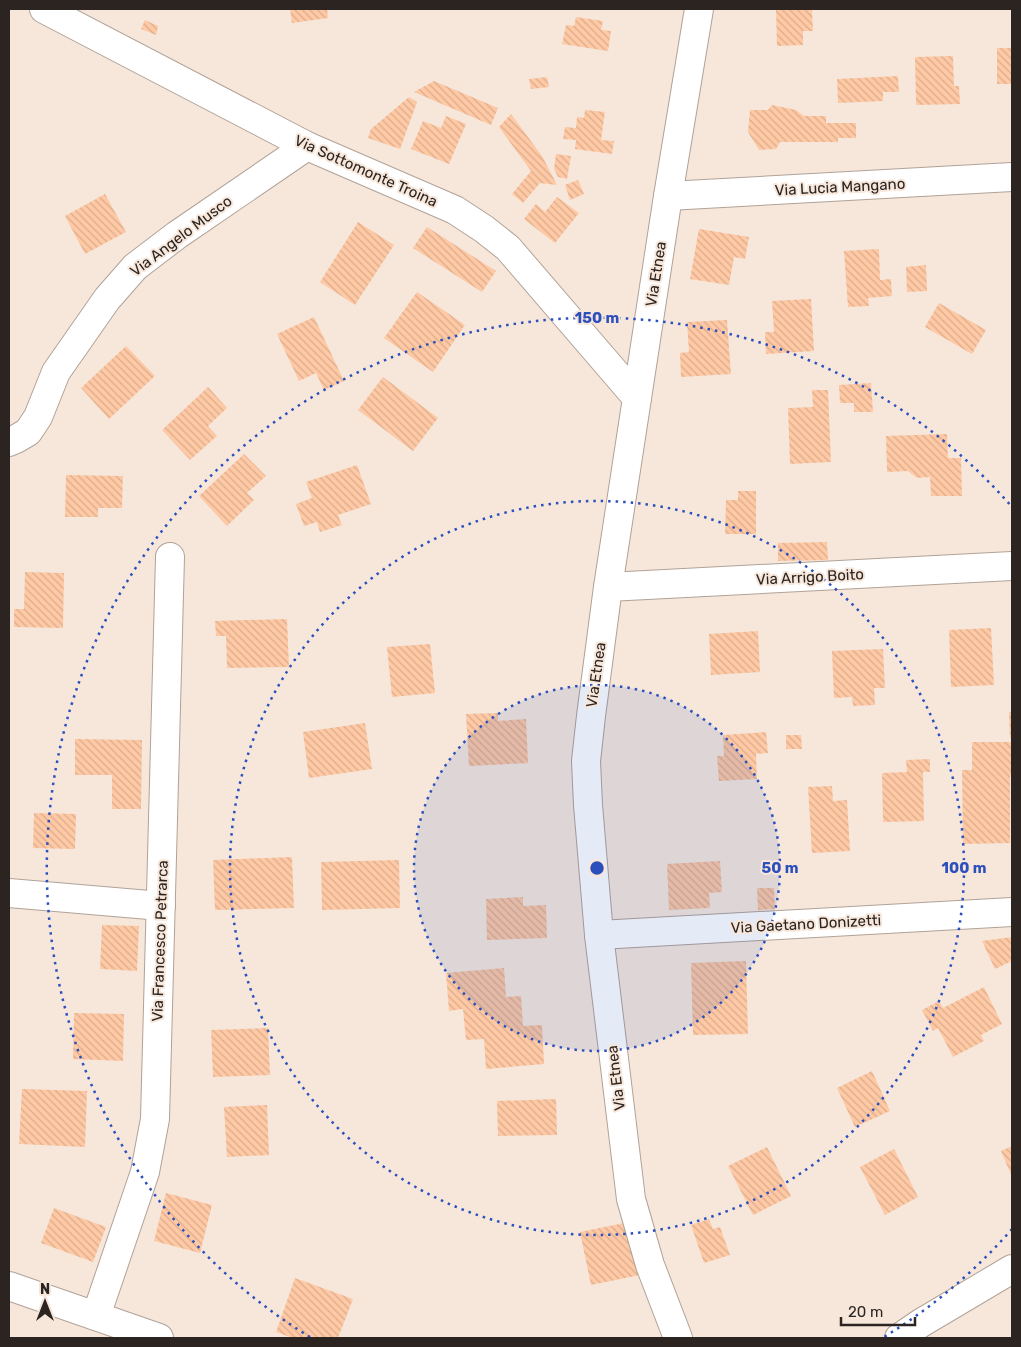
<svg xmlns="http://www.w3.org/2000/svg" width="1021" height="1347" font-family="Rubik,sans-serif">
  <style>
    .building { fill: url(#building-back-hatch) }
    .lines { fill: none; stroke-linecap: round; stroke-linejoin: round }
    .street-casing { stroke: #b1a297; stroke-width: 30 }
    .secondary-casing { stroke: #b1a297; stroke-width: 30 }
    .street { stroke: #fff; stroke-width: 28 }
    .secondary { stroke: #fff; stroke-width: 28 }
    .ring { fill: none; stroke: #2c4fbe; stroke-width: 2.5; stroke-dasharray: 2.5 5 }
    .labels { text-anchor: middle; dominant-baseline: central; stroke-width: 4; stroke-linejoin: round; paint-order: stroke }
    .street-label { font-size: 15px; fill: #2b2420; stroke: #f7e7db }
    .centre { fill: #2c4fbe; stroke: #f7e7db; stroke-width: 2.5 }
    .ring-label { font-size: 15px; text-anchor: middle; font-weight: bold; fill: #2c4fbe; stroke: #f7e7db; stroke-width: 4; stroke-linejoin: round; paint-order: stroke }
  </style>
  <defs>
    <pattern id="building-back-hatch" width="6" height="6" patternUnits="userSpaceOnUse" patternTransform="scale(1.25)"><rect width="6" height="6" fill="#fec9a4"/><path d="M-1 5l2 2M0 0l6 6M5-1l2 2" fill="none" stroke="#daac8d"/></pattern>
  </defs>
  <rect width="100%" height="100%" fill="#f7e7db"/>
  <g class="building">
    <polygon points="290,9 327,9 328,18 292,23"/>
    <polygon points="776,9 812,9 813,31 803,31 803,45 777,46"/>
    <polygon points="576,17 603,21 601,30 611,31 608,51 562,44 566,25 574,26"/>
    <polygon points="145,20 158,26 156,35 141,29"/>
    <rect x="997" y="48" width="15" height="36"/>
    <polygon points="953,56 954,86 959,86 960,104 916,105 915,57"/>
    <polygon points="898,76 899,92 883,92 883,101 838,103 837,79"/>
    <polygon points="547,77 549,87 531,89 529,79"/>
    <polygon points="434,81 498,108 491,125 414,92"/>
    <polygon points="409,97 417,102 400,149 368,138 371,129"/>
    <polygon points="772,105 796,110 804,116 826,116 826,123 856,123 856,138 838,138 838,142 780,142 776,149 759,150 748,132 750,110 768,110"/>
    <polygon points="585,110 605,112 601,140 614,141 612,154 575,149 576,140 563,139 565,127 576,128 577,117 584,118"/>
    <polygon points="511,114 542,156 557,185 540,183 523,203 512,194 531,171 499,127"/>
    <polygon points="446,116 466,124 449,164 411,149 423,121 441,128"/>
    <polygon points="556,154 571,156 567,179 558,177 554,169"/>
    <polygon points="578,180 584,194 570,200 565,185"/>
    <polygon points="105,194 126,232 85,254 65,216"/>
    <polygon points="557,197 579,213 555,243 524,219 536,204 545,212"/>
    <polygon points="358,222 394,245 355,305 320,282"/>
    <polygon points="427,227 496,271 482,292 413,248"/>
    <polygon points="699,229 749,237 745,259 734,257 729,285 690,279"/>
    <polygon points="879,249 880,280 891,279 892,296 868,298 869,306 848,307 844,251"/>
    <polygon points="926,265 927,291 907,292 906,267"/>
    <polygon points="417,292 465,325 433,372 384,338"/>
    <polygon points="811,299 814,351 766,354 765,332 774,332 772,301"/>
    <polygon points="939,303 986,330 972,354 925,327"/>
    <polygon points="314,317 344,381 324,390 316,373 299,381 277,334"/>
    <polygon points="727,320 731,374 681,377 680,353 689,352 687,322"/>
    <polygon points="126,346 155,376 109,419 81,388"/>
    <polygon points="383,377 438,418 413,451 358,410"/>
    <polygon points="871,383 873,412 854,412 854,403 840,403 839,385"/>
    <polygon points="208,387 227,408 208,426 217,436 190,460 162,430"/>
    <polygon points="812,390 828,390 831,462 790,464 788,408 813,407"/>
    <polygon points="947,434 948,458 961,458 962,496 931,496 930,477 917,478 908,471 887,472 886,436"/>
    <polygon points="244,454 266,476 247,493 254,500 227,526 199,496"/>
    <polygon points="357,465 371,504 338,515 342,525 320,532 317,522 304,526 296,504 312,498 306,482"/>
    <polygon points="66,475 123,476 122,508 98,508 98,517 65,517"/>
    <polygon points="738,491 756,491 756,534 725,534 726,500 738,500"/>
    <polygon points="827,542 828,560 778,561 778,543"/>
    <polygon points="25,572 64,573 63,628 14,627 14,609 24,609"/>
    <polygon points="287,619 289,667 227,668 226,636 216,636 215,621"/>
    <polygon points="991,628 994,685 951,687 949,630"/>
    <polygon points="758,631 760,672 711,675 709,634"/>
    <polygon points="430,644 435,693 392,697 387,647"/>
    <polygon points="883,649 885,688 874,688 875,705 853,706 852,697 834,698 832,651"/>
    <polygon points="1009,712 1012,712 1012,738 1010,738"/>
    <polygon points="498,713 498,721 526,719 528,763 469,766 466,714"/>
    <polygon points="365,723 372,769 309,778 303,732"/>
    <polygon points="766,732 768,753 756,754 757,779 719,781 717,756 724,756 723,735"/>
    <polygon points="786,735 801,735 802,749 786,749"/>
    <polygon points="75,739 142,740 141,809 112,809 112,775 75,775"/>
    <polygon points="972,742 1012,742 1012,775 1010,775 1010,843 963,844 962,770 972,770"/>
    <polygon points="930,759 930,772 923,772 924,821 883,822 882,773 907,772 906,760"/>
    <polygon points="832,786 833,801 847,800 850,851 812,853 808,787"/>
    <polygon points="34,813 76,814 75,849 33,848"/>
    <polygon points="292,857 294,908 215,910 213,860"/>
    <polygon points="399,860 400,908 322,910 321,862"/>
    <polygon points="720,861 722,892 709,893 710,908 669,910 667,864"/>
    <polygon points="757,888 774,888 775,909 758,910"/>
    <polygon points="523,897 523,906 546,905 547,938 487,940 486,899"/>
    <polygon points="102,925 139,926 137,971 100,969"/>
    <polygon points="1012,937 1012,961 995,969 982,941"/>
    <polygon points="746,961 748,1034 693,1035 691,963"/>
    <polygon points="504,968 506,997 521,996 523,1026 542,1025 544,1064 486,1069 484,1039 466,1040 463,1009 449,1011 446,973"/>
    <polygon points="984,987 1002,1024 981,1035 984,1041 953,1057 938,1028 933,1031 922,1010 939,1001 943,1008"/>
    <polygon points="74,1013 124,1014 123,1061 73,1059"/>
    <polygon points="268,1028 270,1075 213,1077 211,1030"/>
    <polygon points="872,1071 890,1111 855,1127 837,1088"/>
    <polygon points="22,1089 87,1091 85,1147 19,1144"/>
    <polygon points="556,1099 557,1135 498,1136 497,1101"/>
    <polygon points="267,1105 269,1155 227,1157 224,1107"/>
    <polygon points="1012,1146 1012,1177 1001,1151"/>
    <polygon points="767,1147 791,1196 753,1215 728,1166"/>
    <polygon points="894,1149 918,1197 885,1215 860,1167"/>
    <polygon points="166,1193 212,1205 200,1253 154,1241"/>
    <polygon points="54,1208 106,1227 93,1262 41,1243"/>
    <polygon points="709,1219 713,1229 720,1227 730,1255 704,1263 691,1225"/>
    <polygon points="629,1222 640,1275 591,1285 580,1232"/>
    <polygon points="295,1278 353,1299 338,1338 293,1338 276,1332"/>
  </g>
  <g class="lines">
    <g class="street-casing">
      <g id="street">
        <polyline points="44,9 307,146 455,210 484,229 508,248 637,398"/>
        <polyline points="668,196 1012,177"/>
        <polyline points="9,442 16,439 28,432 38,417 56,372 107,299 135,267 177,235 307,146"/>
        <polyline points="608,587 1012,566"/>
        <polyline points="9,893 161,906"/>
        <polyline points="9,1286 159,1338"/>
        <polyline points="96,1316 145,1172 155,1119 170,557"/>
      </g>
    </g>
    <g class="secondary-casing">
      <g id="secondary">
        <polyline points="599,935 1012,912"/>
        <polyline points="678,1338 650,1265 631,1199 599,935 588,805 586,761 591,716 608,587 668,196 699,9"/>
        <polyline points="899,1338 921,1323 1012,1269"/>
      </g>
    </g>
    <use href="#street" class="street"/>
    <use href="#secondary" class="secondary"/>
  </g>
  <circle cx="597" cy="868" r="183" fill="#2c4fbe" fill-opacity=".12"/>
  <g class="ring">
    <circle cx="597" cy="868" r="183"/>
    <circle cx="597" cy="868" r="367"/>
    <path d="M1012 1229A550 550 0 0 1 884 1337M310 1337A550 550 0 1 1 1012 507"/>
  </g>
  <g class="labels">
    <g class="street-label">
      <text transform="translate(366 171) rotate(24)">Via Sottomonte Troina</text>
      <text transform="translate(840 187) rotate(-3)">Via Lucia Mangano</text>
      <text transform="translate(181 236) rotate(-37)">Via Angelo Musco</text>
      <text transform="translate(656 274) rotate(-81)">Via Etnea</text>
      <text transform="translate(810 577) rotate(-3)">Via Arrigo Boito</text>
      <text transform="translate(596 675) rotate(-82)">Via Etnea</text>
      <text transform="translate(806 924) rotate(-3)">Via Gaetano Donizetti</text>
      <text transform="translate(160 941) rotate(-88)">Via Francesco Petrarca</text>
      <text transform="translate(616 1078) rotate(-97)">Via Etnea</text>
    </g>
  </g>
  <circle cx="597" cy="868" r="8" class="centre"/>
  <g class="ring-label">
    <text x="597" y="323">150 m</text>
    <text x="780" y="873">50 m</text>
    <text x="964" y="873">100 m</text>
  </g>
  <rect width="1021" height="1347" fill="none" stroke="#2b2420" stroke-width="20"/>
  <g transform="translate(45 1302)" stroke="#f7e7db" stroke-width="4" paint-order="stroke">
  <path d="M0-4L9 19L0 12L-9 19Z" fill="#2b2420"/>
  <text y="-8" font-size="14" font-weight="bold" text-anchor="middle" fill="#2b2420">N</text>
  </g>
  <path d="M841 1317v8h74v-8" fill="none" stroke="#2b2420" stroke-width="2.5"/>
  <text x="848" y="1317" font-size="15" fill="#2b2420" stroke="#f7e7db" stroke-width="4" paint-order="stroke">20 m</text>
</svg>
